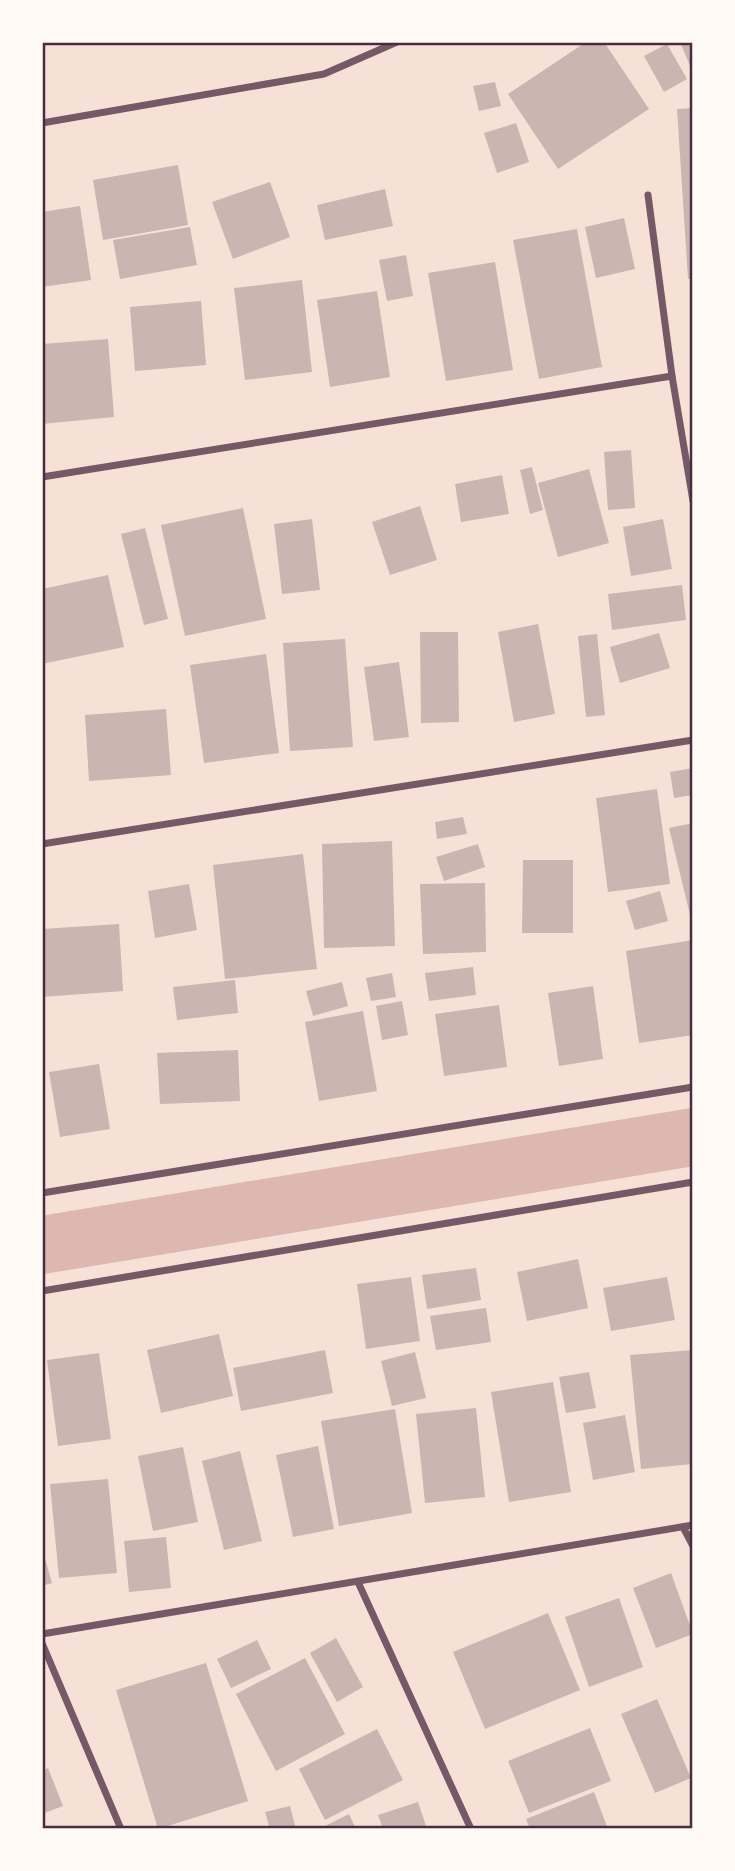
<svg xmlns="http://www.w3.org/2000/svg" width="735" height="1871" font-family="'Fira Sans Condensed',sans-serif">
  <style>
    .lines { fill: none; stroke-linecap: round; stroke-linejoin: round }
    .canal { stroke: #dcb8b0; stroke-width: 58 }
    .building { fill: #ccb4b1 }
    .minor { stroke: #755966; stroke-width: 7 }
    .neatline { fill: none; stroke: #4a2c40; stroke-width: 2.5 }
  </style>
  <rect width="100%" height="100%" fill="#f7e1d7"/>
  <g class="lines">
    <polyline class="canal" points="42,1245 693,1137"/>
  </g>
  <g class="building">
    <polygon points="586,42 604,42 649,109 558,169 508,94"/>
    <polygon points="680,42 693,42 693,65 690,66"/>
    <polygon points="667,44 687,79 664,92 644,56"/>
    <polygon points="495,82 501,106 479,111 473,86"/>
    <polygon points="693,108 693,278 688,279 677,109"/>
    <polygon points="516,123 529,162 497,173 484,133"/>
    <polygon points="178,165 188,225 103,240 93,180"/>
    <polygon points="270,182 290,237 233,259 212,202"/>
    <polygon points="385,189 393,226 325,240 317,205"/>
    <polygon points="80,206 91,280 42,287 42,212"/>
    <polygon points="624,218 635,269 596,278 585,227"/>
    <polygon points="190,227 197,265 120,279 113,240"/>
    <polygon points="577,229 602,367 539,379 513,240"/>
    <polygon points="406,255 413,296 387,301 379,260"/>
    <polygon points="495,262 513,370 446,381 428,273"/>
    <polygon points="302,280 312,372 245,380 234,288"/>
    <polygon points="377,291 390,377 330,387 317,300"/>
    <polygon points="201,301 206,365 135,371 130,307"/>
    <polygon points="108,339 114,417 42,424 42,344"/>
    <polygon points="631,450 635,508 608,510 604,452"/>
    <polygon points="532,467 543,510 530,514 520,470"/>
    <polygon points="589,469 609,543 558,557 538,483"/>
    <polygon points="502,475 509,514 461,522 455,484"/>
    <polygon points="420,506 437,560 390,575 372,522"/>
    <polygon points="243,508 266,619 185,636 161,525"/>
    <polygon points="312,519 320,590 282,594 274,524"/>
    <polygon points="663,519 672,569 631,576 623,527"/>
    <polygon points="145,528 168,619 144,625 121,534"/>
    <polygon points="108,575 124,647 42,664 42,589"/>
    <polygon points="682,585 686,620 612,630 608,594"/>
    <polygon points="538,624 555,714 514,722 498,632"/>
    <polygon points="420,632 458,632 459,722 421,723"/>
    <polygon points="659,633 670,668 620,683 610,647"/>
    <polygon points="597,634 605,715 586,717 578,636"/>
    <polygon points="345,639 353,747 290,751 283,643"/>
    <polygon points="266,654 279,753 204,763 190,665"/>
    <polygon points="399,662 409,737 374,741 364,667"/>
    <polygon points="166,709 171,775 89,781 85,715"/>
    <polygon points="693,768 693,795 674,798 670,772"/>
    <polygon points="657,789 670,884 608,892 596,798"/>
    <polygon points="463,817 467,834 437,839 435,822"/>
    <polygon points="693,823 693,919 691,919 669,828"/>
    <polygon points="392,841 395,946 324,948 322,844"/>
    <polygon points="478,844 485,867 444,881 436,857"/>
    <polygon points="303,854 317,969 225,979 213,865"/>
    <polygon points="523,860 573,860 573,933 522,933"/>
    <polygon points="485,883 486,952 423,954 420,884"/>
    <polygon points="189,884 197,930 155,938 148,891"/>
    <polygon points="660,891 668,921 635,930 626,901"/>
    <polygon points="119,924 123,991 42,997 42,929"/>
    <polygon points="693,940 693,1035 639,1043 626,951"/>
    <polygon points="473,967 476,995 429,1001 425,973"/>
    <polygon points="392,973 396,997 371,1001 366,978"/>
    <polygon points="235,980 238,1013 177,1020 173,987"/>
    <polygon points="342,982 348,1006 313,1016 306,991"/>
    <polygon points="593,986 603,1059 559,1066 548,993"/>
    <polygon points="402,1001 408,1035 382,1040 376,1006"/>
    <polygon points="499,1005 507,1067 444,1076 435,1014"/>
    <polygon points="363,1011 377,1091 319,1101 305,1022"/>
    <polygon points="238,1050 240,1101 160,1104 157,1053"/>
    <polygon points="99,1064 110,1129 60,1137 49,1072"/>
    <polygon points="578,1259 588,1308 527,1321 517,1272"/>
    <polygon points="476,1268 481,1300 427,1309 422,1275"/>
    <polygon points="411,1277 420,1341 366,1349 357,1284"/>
    <polygon points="667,1277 675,1320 611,1331 603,1288"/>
    <polygon points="486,1308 491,1342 436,1350 430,1316"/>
    <polygon points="219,1334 233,1396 161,1413 147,1350"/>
    <polygon points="325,1350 333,1393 241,1411 233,1368"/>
    <polygon points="693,1350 693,1464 641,1469 630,1355"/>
    <polygon points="415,1352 426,1398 392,1406 381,1361"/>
    <polygon points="99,1353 111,1439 58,1446 47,1360"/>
    <polygon points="589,1372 596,1408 566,1413 559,1377"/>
    <polygon points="553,1382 571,1492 509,1502 491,1392"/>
    <polygon points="476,1408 485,1497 425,1503 416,1414"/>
    <polygon points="395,1409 412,1513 339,1526 321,1421"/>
    <polygon points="625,1415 635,1472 593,1480 583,1423"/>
    <polygon points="318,1446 334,1529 293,1537 276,1455"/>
    <polygon points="183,1447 198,1522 153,1531 138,1456"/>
    <polygon points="240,1451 262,1541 224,1550 202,1461"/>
    <polygon points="108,1479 117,1573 59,1578 50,1484"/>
    <polygon points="166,1537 171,1588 129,1592 124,1541"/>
    <polygon points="42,1548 52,1583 42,1586"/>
    <polygon points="671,1573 693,1634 656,1648 633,1588"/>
    <polygon points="619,1598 643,1667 589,1687 565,1617"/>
    <polygon points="548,1613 580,1690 485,1729 453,1652"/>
    <polygon points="336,1638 363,1687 337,1702 310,1653"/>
    <polygon points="257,1640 271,1669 231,1688 217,1659"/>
    <polygon points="305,1658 345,1734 276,1771 236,1694"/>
    <polygon points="206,1663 248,1801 158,1829 116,1690"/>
    <polygon points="657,1699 691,1778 655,1793 621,1714"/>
    <polygon points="590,1728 611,1781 529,1813 508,1761"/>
    <polygon points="377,1729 403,1780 325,1820 299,1769"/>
    <polygon points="48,1768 63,1806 42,1814 42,1771"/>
    <polygon points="594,1792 608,1829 530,1829 526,1819"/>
    <polygon points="418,1802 427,1829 383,1829 378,1815"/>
    <polygon points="290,1806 296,1829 270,1829 265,1812"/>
    <polygon points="349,1814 356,1829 319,1829"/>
  </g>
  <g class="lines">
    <g class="minor">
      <polyline points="42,123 324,74 397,42"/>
      <polyline points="648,195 672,376 693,501"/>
      <polyline points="42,477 672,376"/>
      <polyline points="42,844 693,740"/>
      <polyline points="42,1193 693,1087"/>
      <polyline points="42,1291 693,1182"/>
      <polyline points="683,1527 693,1546"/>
      <polyline points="358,1582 471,1829"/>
      <polyline points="42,1634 693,1525"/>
      <polyline points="42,1643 121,1829"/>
    </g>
  </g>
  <rect width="735" height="1871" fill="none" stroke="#fffaf5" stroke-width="88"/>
  <rect x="44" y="44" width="647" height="1783" class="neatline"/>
</svg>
